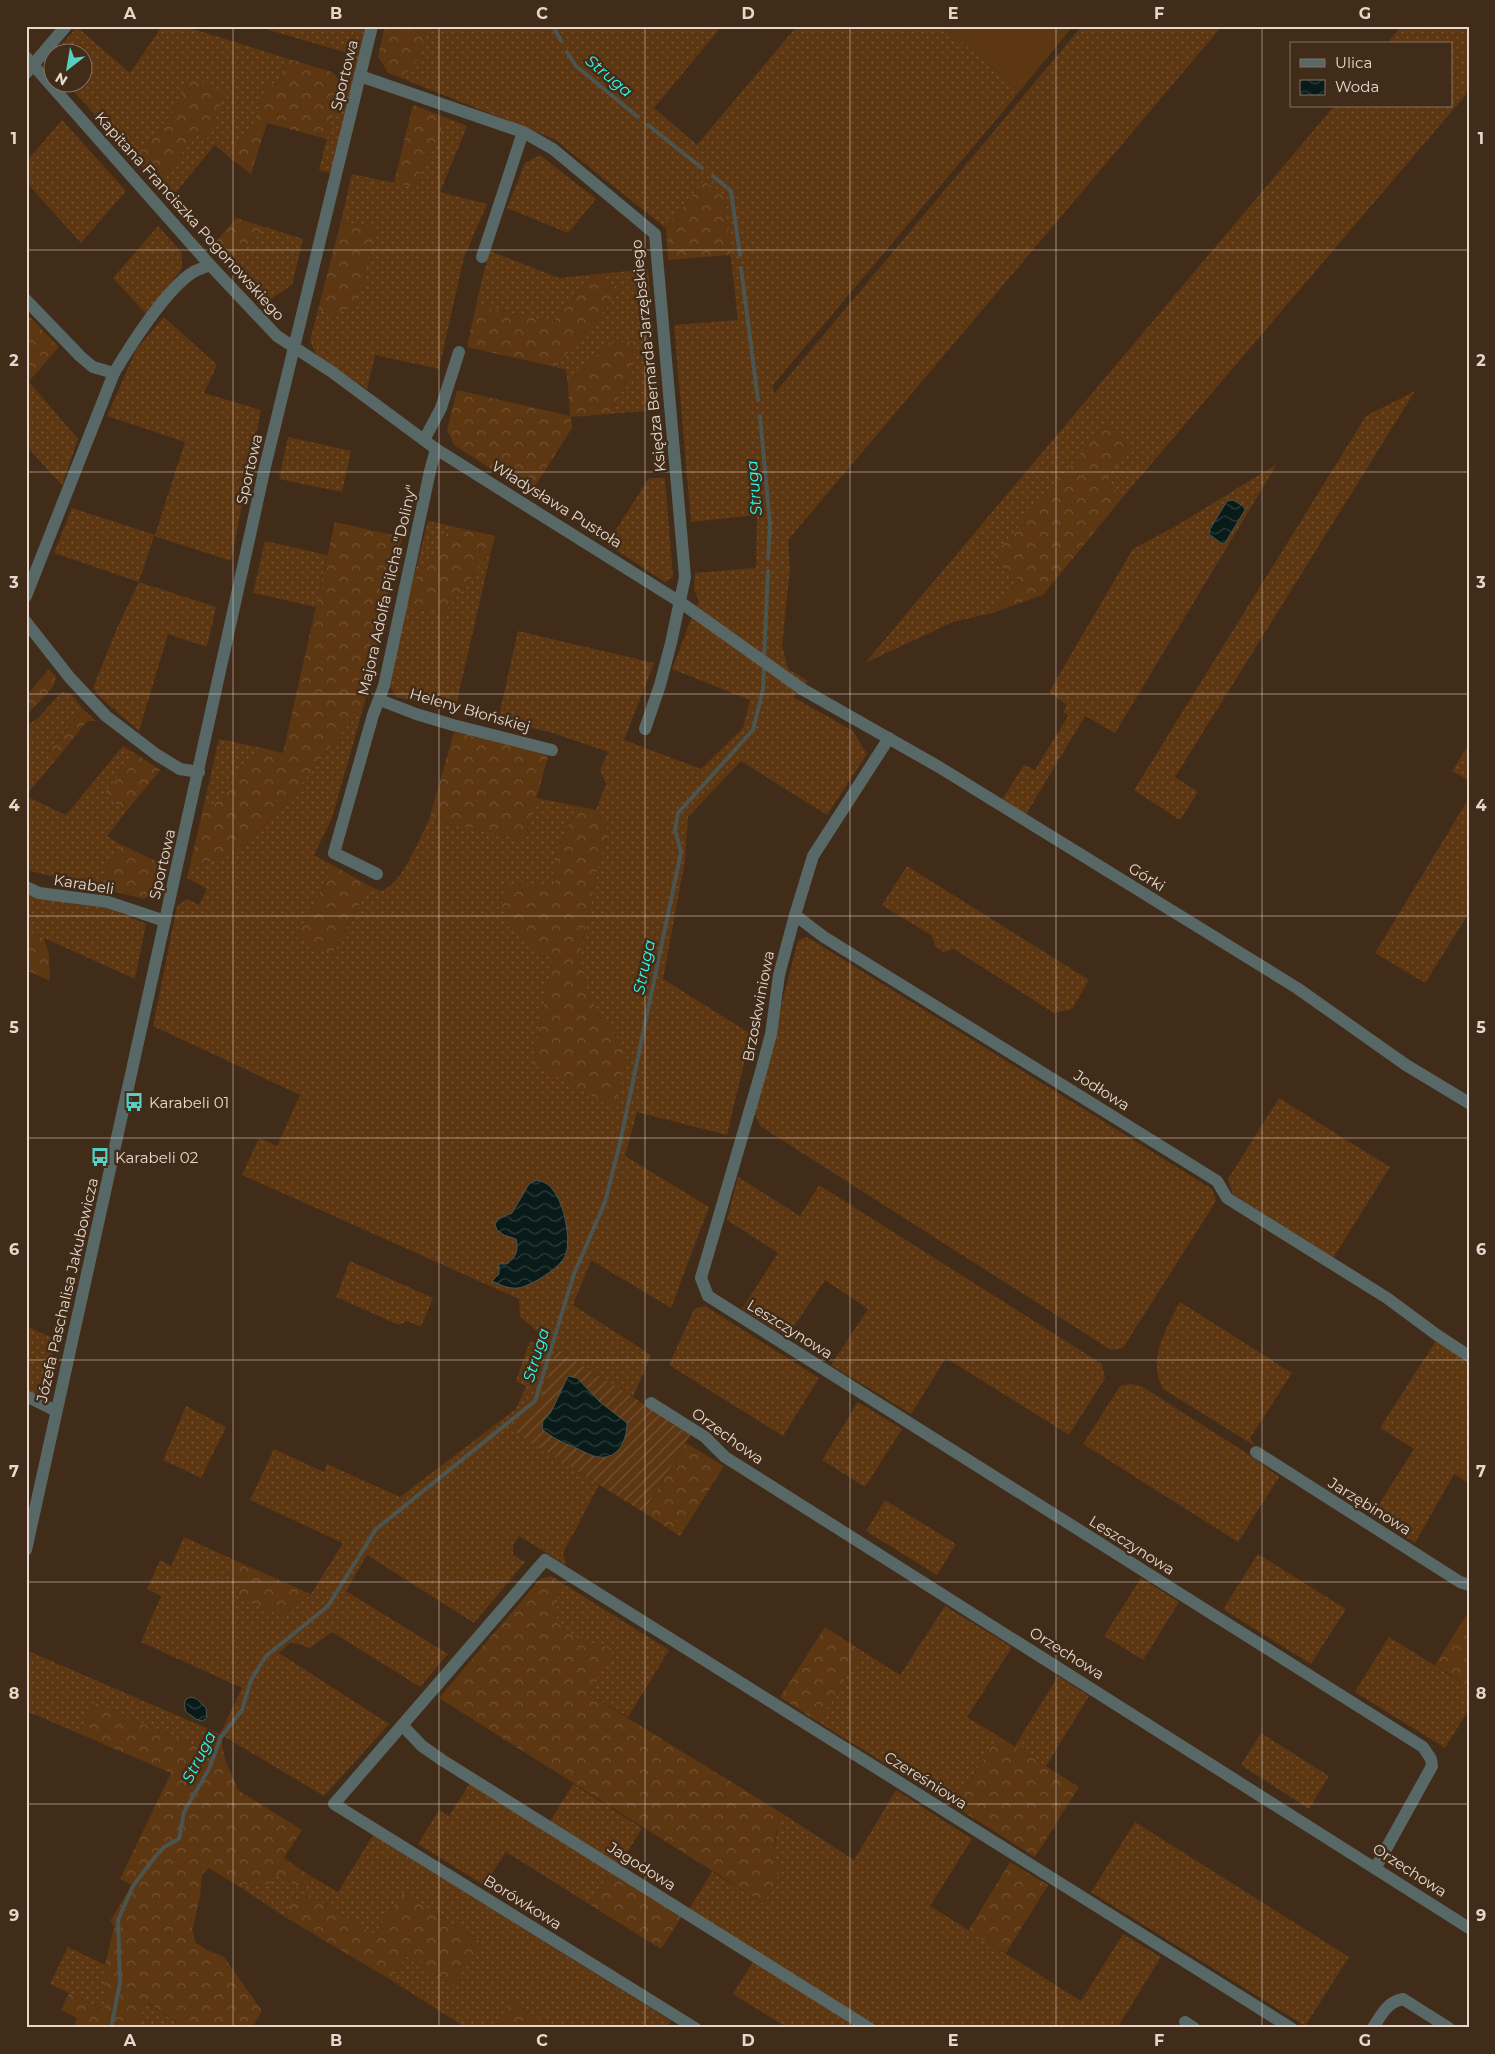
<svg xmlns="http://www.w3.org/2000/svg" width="1495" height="2054" font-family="Montserrat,sans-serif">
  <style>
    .grass { fill: url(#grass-dots) }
    .forest { fill: url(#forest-crowns) }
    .garden { fill: url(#garden-furrows) }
    .pitch { fill: #5d3612 }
    .water { fill: url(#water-waves); stroke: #4b544f }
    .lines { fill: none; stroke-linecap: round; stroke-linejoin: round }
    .stream { stroke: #4b544f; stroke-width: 4 }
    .minor { stroke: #586866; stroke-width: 12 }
    .grid { fill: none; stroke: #e6d8cd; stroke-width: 1; stroke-opacity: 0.55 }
    .labels { text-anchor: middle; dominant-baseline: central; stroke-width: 5; stroke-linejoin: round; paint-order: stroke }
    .street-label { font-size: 15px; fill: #e6d8cd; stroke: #412c1a }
    .poi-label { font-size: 15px; fill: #e6d8cd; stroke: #412c1a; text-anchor: start }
    .water-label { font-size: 16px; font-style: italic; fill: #2efbeb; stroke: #412c1a }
    .neatline { fill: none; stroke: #e6d8cd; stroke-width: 2 }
    .grid-label { font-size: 16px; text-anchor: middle; font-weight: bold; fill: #e6d8cd }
  </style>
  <defs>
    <pattern id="grass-dots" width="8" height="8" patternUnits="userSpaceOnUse" patternTransform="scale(1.25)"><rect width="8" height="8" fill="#5d3612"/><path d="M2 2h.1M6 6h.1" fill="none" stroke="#745233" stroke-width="1.8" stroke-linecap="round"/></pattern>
    <pattern id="forest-crowns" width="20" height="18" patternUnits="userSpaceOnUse" patternTransform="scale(1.25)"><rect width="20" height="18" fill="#5d3612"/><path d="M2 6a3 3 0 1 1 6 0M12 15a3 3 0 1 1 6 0" fill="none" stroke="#745233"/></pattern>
    <pattern id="garden-furrows" width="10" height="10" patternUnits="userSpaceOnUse" patternTransform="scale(1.25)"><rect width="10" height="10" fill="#5d3612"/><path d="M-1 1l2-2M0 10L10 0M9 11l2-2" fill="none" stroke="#745233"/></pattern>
    <pattern id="water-waves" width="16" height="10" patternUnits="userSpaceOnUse" patternTransform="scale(1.25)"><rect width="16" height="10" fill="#091b19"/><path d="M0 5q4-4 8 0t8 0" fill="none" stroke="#2d3b39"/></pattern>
  </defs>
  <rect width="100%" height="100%" fill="#412c1a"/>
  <g class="grass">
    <polygon points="162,26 183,26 286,58 278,84 266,87 254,122 230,158 215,145 171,198 157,183 200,131 207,138 191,77 175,110 135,158 66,83 82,82 82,52 55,52 77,27 130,73"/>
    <polygon points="255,26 366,26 331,173 319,170 348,53"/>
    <path d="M 425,26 L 722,26 L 654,108 L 697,145 L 797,26 L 943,26 L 1020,91 L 773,385 L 774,394 L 1082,26 L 1222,26 L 788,540 L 790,569 L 782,645 L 788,669 L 808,681 L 793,697 L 853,731 L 867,754 L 827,815 L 741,761 L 688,817 L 685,860 L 663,979 L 751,1034 L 727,1135 L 637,1112 L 625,1156 L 709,1207 L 671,1308 L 591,1260 L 573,1305 L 651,1355 L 633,1397 L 557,1349 L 539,1405 L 511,1429 L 599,1485 L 563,1553 L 566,1565 L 519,1536 L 513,1545 L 513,1555 L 525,1562 L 474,1623 L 367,1555 L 346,1591 L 448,1654 L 420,1687 L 332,1632 L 310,1648 L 291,1642 L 279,1653 L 389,1724 L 324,1796 L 220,1734 L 225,1759 L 93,1702 L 80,1734 L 26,1711 L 26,1650 L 220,1734 L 242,1688 L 141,1642 L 161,1596 L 147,1589 L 160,1560 L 171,1566 L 184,1537 L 234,1560 L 228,1574 L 243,1581 L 281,1616 L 311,1594 L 343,1543 L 250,1500 L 274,1449 L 324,1472 L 327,1464 L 400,1497 L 516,1409 L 526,1386 L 516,1381 L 530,1341 L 540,1346 L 543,1336 L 520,1317 L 519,1299 L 242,1175 L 259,1138 L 277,1146 L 300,1095 L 153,1026 L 177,906 L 187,899 L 199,905 L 207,889 L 187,878 L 189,870 L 223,856 L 246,843 L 278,813 L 364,705 L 332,818 L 314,855 L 334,866 L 297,937 L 332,955 L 370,886 L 381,891 C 402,885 419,839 429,820 L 525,839 L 536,798 L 577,806 L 555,855 L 553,869 L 556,889 L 519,882 L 553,956 L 533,1064 L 628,1051 L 599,1016 L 587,990 L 579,960 L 599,861 L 610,833 L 596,810 L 606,784 L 600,770 L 608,752 L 553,733 L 498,720 L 518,631 L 654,663 L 624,740 L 701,769 L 743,728 L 750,700 L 672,669 C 682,646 688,623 699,601 L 694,590 L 695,573 L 756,568 L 757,515 L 691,522 L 674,325 L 738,320 L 725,207 L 727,201 L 704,181 L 666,228 L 554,139 L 401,78 C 421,58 422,54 425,26 Z"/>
    <polygon points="1401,26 1469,26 1469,91 1123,497 1105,480 991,559 1020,580 992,613 953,622 865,663 1334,106 1451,106 1451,44 1387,44"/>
    <polygon points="447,118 467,126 440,192 487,204 464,257 439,369 375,355 367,389 317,356 310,341 318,310 336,314 365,282 364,265 369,255 375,229 341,221 352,174 413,187"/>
    <polygon points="62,120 126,191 81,243 26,182 26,162"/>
    <polygon points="540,155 596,199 568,233 507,208 525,163"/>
    <polygon points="158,226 182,253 182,269 146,314 113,278"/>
    <polygon points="265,227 303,239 292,285 265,303 231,265"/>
    <polygon points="490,251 559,278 648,269 659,410 609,414 629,376 609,343 568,386 566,370 556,367 622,289 594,275 553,322 476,305 486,263"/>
    <polygon points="164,317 217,365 204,393 261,410 231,561 154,536 139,582 216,607 207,647 168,634 139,731 101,698 93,688 117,628 139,582 54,553 72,508 155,535 185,442 107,416 136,350"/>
    <polygon points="29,382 78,439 62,485 28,448 26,450 26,385"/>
    <polygon points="1415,391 1175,777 1198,792 1180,820 1134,790 1366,416"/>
    <polygon points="288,437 351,451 342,492 279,479"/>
    <polygon points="1277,464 1115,733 1085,716 1025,816 1001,801 1024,765 1035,770 1068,716 1063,712 1067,705 1049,692 1133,549 1176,526"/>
    <polygon points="649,478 665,478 673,577 665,582 607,544"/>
    <polygon points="428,521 451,526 428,566 412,584"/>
    <polygon points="265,541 327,555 316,607 253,593"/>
    <polygon points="491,552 455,710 397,697 390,687 406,606 443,614"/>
    <polygon points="62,692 71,694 83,709 48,752 56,760 26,795 26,726 38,718"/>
    <polygon points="219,739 262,748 215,803 203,809"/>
    <polygon points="1469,744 1469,781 1452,771"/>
    <polygon points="123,746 136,754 104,794 126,812 107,836 120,844 97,887 26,870 26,796 66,815"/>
    <polygon points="1469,798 1469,913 1425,983 1375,953"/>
    <polygon points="907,866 1089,980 1072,1009 1054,1013 954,949 943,952 935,946 932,936 882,905"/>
    <polygon points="26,895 42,899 112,909 146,924 135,979 26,930"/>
    <polygon points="807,937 1212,1189 1216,1201 1123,1348 1111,1350 760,1126 754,1111 798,941"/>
    <polygon points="1279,1098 1390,1167 1333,1258 1233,1194 1228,1179"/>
    <polygon points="738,1177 800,1216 819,1185 1102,1364 1105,1378 1069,1435 946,1358 911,1414 831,1365 868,1309 825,1280 787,1337 742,1309 778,1253 727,1220"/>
    <polygon points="350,1261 433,1298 421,1327 407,1321 399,1325 336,1297"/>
    <path d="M 1180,1302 L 1292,1373 L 1250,1438 L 1255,1446 L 1163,1389 C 1147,1361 1166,1328 1180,1302 Z"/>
    <polygon points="705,1306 819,1378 783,1436 669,1365 694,1309"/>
    <polygon points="26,1326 55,1339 45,1396 42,1397 26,1390"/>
    <polygon points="1437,1339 1469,1359 1469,1481 1468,1483 1454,1474 1415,1543 1372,1515 1414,1449 1380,1428"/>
    <polygon points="1130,1384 1141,1386 1248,1454 1279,1477 1238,1542 1083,1444 1120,1386"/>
    <polygon points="858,1402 902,1429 865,1487 822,1460"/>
    <polygon points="186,1406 226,1427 201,1478 163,1460"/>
    <polygon points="885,1500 956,1544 937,1575 866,1531"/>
    <polygon points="1258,1554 1346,1609 1311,1664 1223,1609"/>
    <polygon points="1141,1578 1179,1602 1143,1660 1104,1636"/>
    <path d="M 559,1581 L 669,1650 L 628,1717 L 589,1694 L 603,1646 C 579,1640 572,1639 555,1620 Z"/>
    <polygon points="945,1606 1012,1647 967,1717 998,1736 954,1806 818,1722 862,1651 900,1675"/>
    <polygon points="1389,1637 1469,1687 1469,1709 1445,1748 1355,1692"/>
    <polygon points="1058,1676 1089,1696 1046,1766 1015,1746"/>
    <polygon points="1261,1733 1329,1776 1309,1809 1241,1765"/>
    <polygon points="470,1783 611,1871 589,1904 506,1852 484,1885 418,1844 439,1810 449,1816"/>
    <polygon points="573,1784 642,1828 619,1866 549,1823"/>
    <polygon points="896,1790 972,1839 930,1906 1081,2001 1123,1934 1161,1957 1119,2025 1123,2028 875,2028 688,1911 712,1872 763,1903 776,1884 780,1863 772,1857 776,1839 780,1812 854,1860"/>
    <polygon points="1135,1822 1349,1957 1305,2026 1091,1892"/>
    <polygon points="373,1835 671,2021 666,2028 554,2028 511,2001 494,2028 466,2028 391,1980 406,1956 453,1985 481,1941 402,1893 375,1935 310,1895 292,1902 285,1917 243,1889 249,1882 261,1885 278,1874 304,1891 312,1877 338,1892"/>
    <polygon points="68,1947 105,1965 105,2010 50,1984"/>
    <polygon points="754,1960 861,2028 788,2028 733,1994"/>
    <polygon points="147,2003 177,2023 173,2028 133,2028"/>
  </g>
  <g class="forest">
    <path d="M 385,26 L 425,26 C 422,54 422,58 401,78 L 388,73 L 378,56 Z"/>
    <polygon points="286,58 332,72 341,82 327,139 267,123 251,174 230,158 254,122 266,87 278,84"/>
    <polygon points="191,77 225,93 208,138 200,131 157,183 135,158 175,110"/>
    <polygon points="413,105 447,118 413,187 394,183"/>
    <polygon points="704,181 724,197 727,201 725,207 731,255 668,260 666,228"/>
    <polygon points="236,218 265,227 231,265 213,245"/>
    <polygon points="341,221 375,229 369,256 364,265 365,282 360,294 351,307 336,314 318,310"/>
    <polygon points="594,275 622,289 556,367 467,347 476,305 553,322"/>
    <polygon points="26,313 59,347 26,385"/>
    <polygon points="639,341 629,376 609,414 571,417 572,428 530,494 454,445 447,430 457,390 570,416 568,386 609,343"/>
    <polygon points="1106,424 1133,447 1105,480 1123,497 1043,595 992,613 1020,580 991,559"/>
    <polygon points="335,522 402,537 364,705 278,813 246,843 223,856 189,870 203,809 215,803 262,748 283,753"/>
    <polygon points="451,526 495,536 491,552 443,614 406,606 412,584 428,566"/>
    <polygon points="49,669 56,677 53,687 26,716 26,696"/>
    <polygon points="83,709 96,721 87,721 56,760 48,753"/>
    <polygon points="454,732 549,753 525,839 429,820"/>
    <polygon points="136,754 160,770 126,812 104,794"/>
    <polygon points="577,806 596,810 610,833 599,861 579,960 587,990 599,1016 628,1051 615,1109 533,1064 553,956 537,952 510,925 502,908 502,896 507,885 519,882 556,889 553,869 555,855"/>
    <polygon points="120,844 160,863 153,893 144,899 97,887"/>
    <polygon points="334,866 370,886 331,956 297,937"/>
    <polygon points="26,930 44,938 49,955 50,981 26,970"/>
    <polygon points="686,1443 724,1466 680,1536 643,1512"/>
    <polygon points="234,1560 311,1594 281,1616 237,1595 243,1581 228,1574"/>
    <path d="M 551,1576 L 559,1581 L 555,1620 C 576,1644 588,1639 614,1650 L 589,1694 L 780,1812 L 772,1857 L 780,1863 L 776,1884 L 763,1903 L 439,1698 L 540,1579 Z"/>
    <polygon points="1469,1611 1469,1687 1435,1665"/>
    <polygon points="825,1627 862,1651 818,1722 780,1697"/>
    <polygon points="93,1702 225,1759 238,1790 302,1830 284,1858 312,1877 304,1891 279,1874 271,1883 261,1885 249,1882 243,1889 209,1868 202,1874 200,1897 192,1930 196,1943 207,1950 224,1957 262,2011 252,2028 173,2028 177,2022 148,2003 133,2028 73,2028 77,2018 61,2010 69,1993 105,2010 105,1965 114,1927 110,1921 132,1885 120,1879 171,1773 80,1734"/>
    <polygon points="998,1736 1079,1787 1035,1857 954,1806"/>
    <polygon points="1010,1862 1048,1885 1006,1953 968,1931"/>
    <polygon points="611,1871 682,1916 661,1949 589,1904"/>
    <polygon points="402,1893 482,1942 453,1985 406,1956 391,1980 285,1917 292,1902 310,1895 375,1935"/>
    <polygon points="511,2001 554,2028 494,2028"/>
  </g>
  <polygon class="garden" points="557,1349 691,1434 643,1512 510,1429 539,1405"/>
  <polygon class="pitch" points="943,26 1073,26 1020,91"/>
  <g class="water">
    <polygon points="1233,500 1243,506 1245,510 1225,543 1222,544 1209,534 1210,529 1227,501"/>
    <path d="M 537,1180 C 544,1182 549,1184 553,1190 C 564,1203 572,1241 565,1256 C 560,1268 531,1286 518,1288 C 509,1289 500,1285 492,1281 L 499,1274 L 499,1264 L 507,1264 C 516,1257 519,1250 516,1239 L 504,1235 L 497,1230 L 495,1224 L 498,1219 L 512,1213 L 529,1184 Z"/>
    <path d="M 568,1376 L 577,1378 L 600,1402 L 627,1423 C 627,1439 619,1460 598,1457 C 591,1456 583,1451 576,1448 C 564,1443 552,1438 542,1429 L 543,1421 L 551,1412 Z"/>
    <polygon points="191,1697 197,1699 206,1708 207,1718 202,1721 196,1719 186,1712 184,1704 186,1699"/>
  </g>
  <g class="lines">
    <g class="stream">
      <polyline points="553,26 561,41"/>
      <polyline points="567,52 576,66 638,117"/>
      <polyline points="648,125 702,168"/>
      <polyline points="713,176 731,191 740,255"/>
      <polyline points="741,268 758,400"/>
      <polyline points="760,416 770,524 768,559"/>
      <polyline points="764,659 768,571"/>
      <polyline points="111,2028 120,1983 118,1920 133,1886 155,1857 164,1847 179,1839 184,1812 209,1769 221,1737 242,1710 251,1680 266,1656 328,1606 376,1529 535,1401 574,1274 605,1202 620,1143 681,852 675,830 678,813 753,730 763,690 764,666"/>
    </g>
    <g class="minor">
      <polyline points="26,57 210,265 277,336 332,372 436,449 680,602 802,689 939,767 1297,988 1406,1065 1469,1103"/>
      <polyline points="26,73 66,26"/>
      <polyline points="360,76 523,132 553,149 655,234 685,577 671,643 660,685 645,729"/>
      <polyline points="482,257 523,132"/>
      <polyline points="26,300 81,357 93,367 114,373"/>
      <polyline points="424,440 441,408 459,352"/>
      <path d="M 26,596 L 114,373 C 130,346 168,286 195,271 C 200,269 205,267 210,265"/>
      <polyline points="26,622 70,678 106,716 157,755 180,769 199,772"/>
      <polyline points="380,700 416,714 453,725 552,750"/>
      <polyline points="889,738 813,856 795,915 779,975 771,1034 760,1075 701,1278 708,1296 1423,1747 1431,1759 1432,1766 1376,1867"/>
      <polyline points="377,874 334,853 373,715 384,686 430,471 436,449"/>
      <polyline points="26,887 39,893 108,902 165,921"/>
      <polyline points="795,915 824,937 1217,1181 1227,1198 1387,1298 1437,1335 1469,1356"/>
      <polyline points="26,1396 56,1411"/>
      <polyline points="651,1403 705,1437 725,1457 1469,1928"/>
      <polyline points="1256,1452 1460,1582 1469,1585"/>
      <polyline points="26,1550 265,467 372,26"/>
      <polyline points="402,1725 422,1746 442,1760 869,2028"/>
      <polyline points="1185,2022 1194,2028"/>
      <polyline points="695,2028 334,1804 545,1560 1291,2028"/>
      <path d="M 1373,2028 C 1381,2015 1387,2002 1403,1999 L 1449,2028"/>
    </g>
  </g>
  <path class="grid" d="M 233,26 L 233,2028M 439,26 L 439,2028M 645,26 L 645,2028M 850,26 L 850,2028M 1056,26 L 1056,2028M 1262,26 L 1262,2028M 26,250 L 1469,250M 26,472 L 1469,472M 26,694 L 1469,694M 26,916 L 1469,916M 26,1138 L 1469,1138M 26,1360 L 1469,1360M 26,1582 L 1469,1582M 26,1804 L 1469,1804"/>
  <defs>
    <g id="bus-bare" transform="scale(1.5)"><path d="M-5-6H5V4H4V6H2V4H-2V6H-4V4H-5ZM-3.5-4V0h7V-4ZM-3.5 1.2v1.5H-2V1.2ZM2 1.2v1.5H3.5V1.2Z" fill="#56cec2" stroke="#412c1a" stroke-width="2.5" paint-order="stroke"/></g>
  </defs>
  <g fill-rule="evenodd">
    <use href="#bus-bare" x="134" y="1102"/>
    <use href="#bus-bare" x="100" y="1157"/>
  </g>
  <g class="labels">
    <g class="street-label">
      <text transform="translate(344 75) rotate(-76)">Sportowa</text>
      <text transform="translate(190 216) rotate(48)">Kapitana Franciszka Pogonowskiego</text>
      <text transform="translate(648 356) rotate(-96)">Księdza Bernarda Jarzębskiego</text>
      <text transform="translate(249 469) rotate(-77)">Sportowa</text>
      <text transform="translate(557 504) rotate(32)">Władysława Pustoła</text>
      <text transform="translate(387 590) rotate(-77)">Majora Adolfa Pilcha "Doliny"</text>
      <text transform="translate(470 710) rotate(16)">Heleny Błońskiej</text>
      <text transform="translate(162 864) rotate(-77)">Sportowa</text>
      <text transform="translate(1147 877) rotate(32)">Górki</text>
      <text transform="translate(84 884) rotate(9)">Karabeli</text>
      <text transform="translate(758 1006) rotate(-79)">Brzoskwiniowa</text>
      <text transform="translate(1102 1090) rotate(32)">Jodłowa</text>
      <text transform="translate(67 1290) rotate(-77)">Józefa Paschalisa Jakubowicza</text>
      <text transform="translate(790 1329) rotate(32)">Leszczynowa</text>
      <text transform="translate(728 1436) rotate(36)">Orzechowa</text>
      <text transform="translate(1370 1506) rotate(32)">Jarzębinowa</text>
      <text transform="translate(1132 1545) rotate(32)">Leszczynowa</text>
      <text transform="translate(1067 1653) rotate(32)">Orzechowa</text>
      <text transform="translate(926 1780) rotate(32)">Czereśniowa</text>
      <text transform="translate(642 1866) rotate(32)">Jagodowa</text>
      <text transform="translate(1410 1870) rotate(33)">Orzechowa</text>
      <text transform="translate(523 1902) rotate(32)">Borówkowa</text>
    </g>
    <g class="poi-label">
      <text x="149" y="1102">Karabeli 01</text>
      <text x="115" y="1157">Karabeli 02</text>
    </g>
    <g class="water-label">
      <text transform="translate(609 76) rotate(40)">Struga</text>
      <text transform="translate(754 488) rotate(-95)">Struga</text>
      <text transform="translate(644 967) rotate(-78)">Struga</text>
      <text transform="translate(536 1355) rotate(-73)">Struga</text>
      <text transform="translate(199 1757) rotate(-63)">Struga</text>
    </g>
  </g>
  <rect width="1495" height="2054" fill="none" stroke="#412c1a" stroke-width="55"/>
  <rect x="1290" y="42" width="162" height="65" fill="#412c1a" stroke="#837162"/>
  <rect x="1300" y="59" width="25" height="8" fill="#586866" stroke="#837162"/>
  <text x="1335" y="68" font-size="15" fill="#e6d8cd">Ulica</text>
  <rect x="1300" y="80" width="25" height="15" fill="url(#water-waves)" stroke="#837162"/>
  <text x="1335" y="92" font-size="15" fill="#e6d8cd">Woda</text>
  <g transform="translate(68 68) rotate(211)"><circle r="24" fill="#412c1a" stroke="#837162"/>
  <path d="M0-4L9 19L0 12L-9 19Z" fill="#56cec2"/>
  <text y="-8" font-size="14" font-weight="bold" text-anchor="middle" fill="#e6d8cd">N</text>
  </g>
  <rect x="28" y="28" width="1440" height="1998" class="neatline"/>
  <g class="grid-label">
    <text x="130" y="19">A</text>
    <text x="336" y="19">B</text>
    <text x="542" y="19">C</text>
    <text x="748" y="19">D</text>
    <text x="953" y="19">E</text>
    <text x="1159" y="19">F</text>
    <text x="1365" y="19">G</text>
    <text x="14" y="144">1</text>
    <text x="1481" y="144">1</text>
    <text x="14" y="366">2</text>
    <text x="1481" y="366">2</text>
    <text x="14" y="588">3</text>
    <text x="1481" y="588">3</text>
    <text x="14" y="811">4</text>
    <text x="1481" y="811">4</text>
    <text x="14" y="1033">5</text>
    <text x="1481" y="1033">5</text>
    <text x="14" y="1255">6</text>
    <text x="1481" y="1255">6</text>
    <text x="14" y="1477">7</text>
    <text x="1481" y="1477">7</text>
    <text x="14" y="1699">8</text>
    <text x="1481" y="1699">8</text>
    <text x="14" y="1921">9</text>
    <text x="1481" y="1921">9</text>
    <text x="130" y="2046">A</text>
    <text x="336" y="2046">B</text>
    <text x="542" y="2046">C</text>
    <text x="748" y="2046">D</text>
    <text x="953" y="2046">E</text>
    <text x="1159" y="2046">F</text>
    <text x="1365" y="2046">G</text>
  </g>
</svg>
